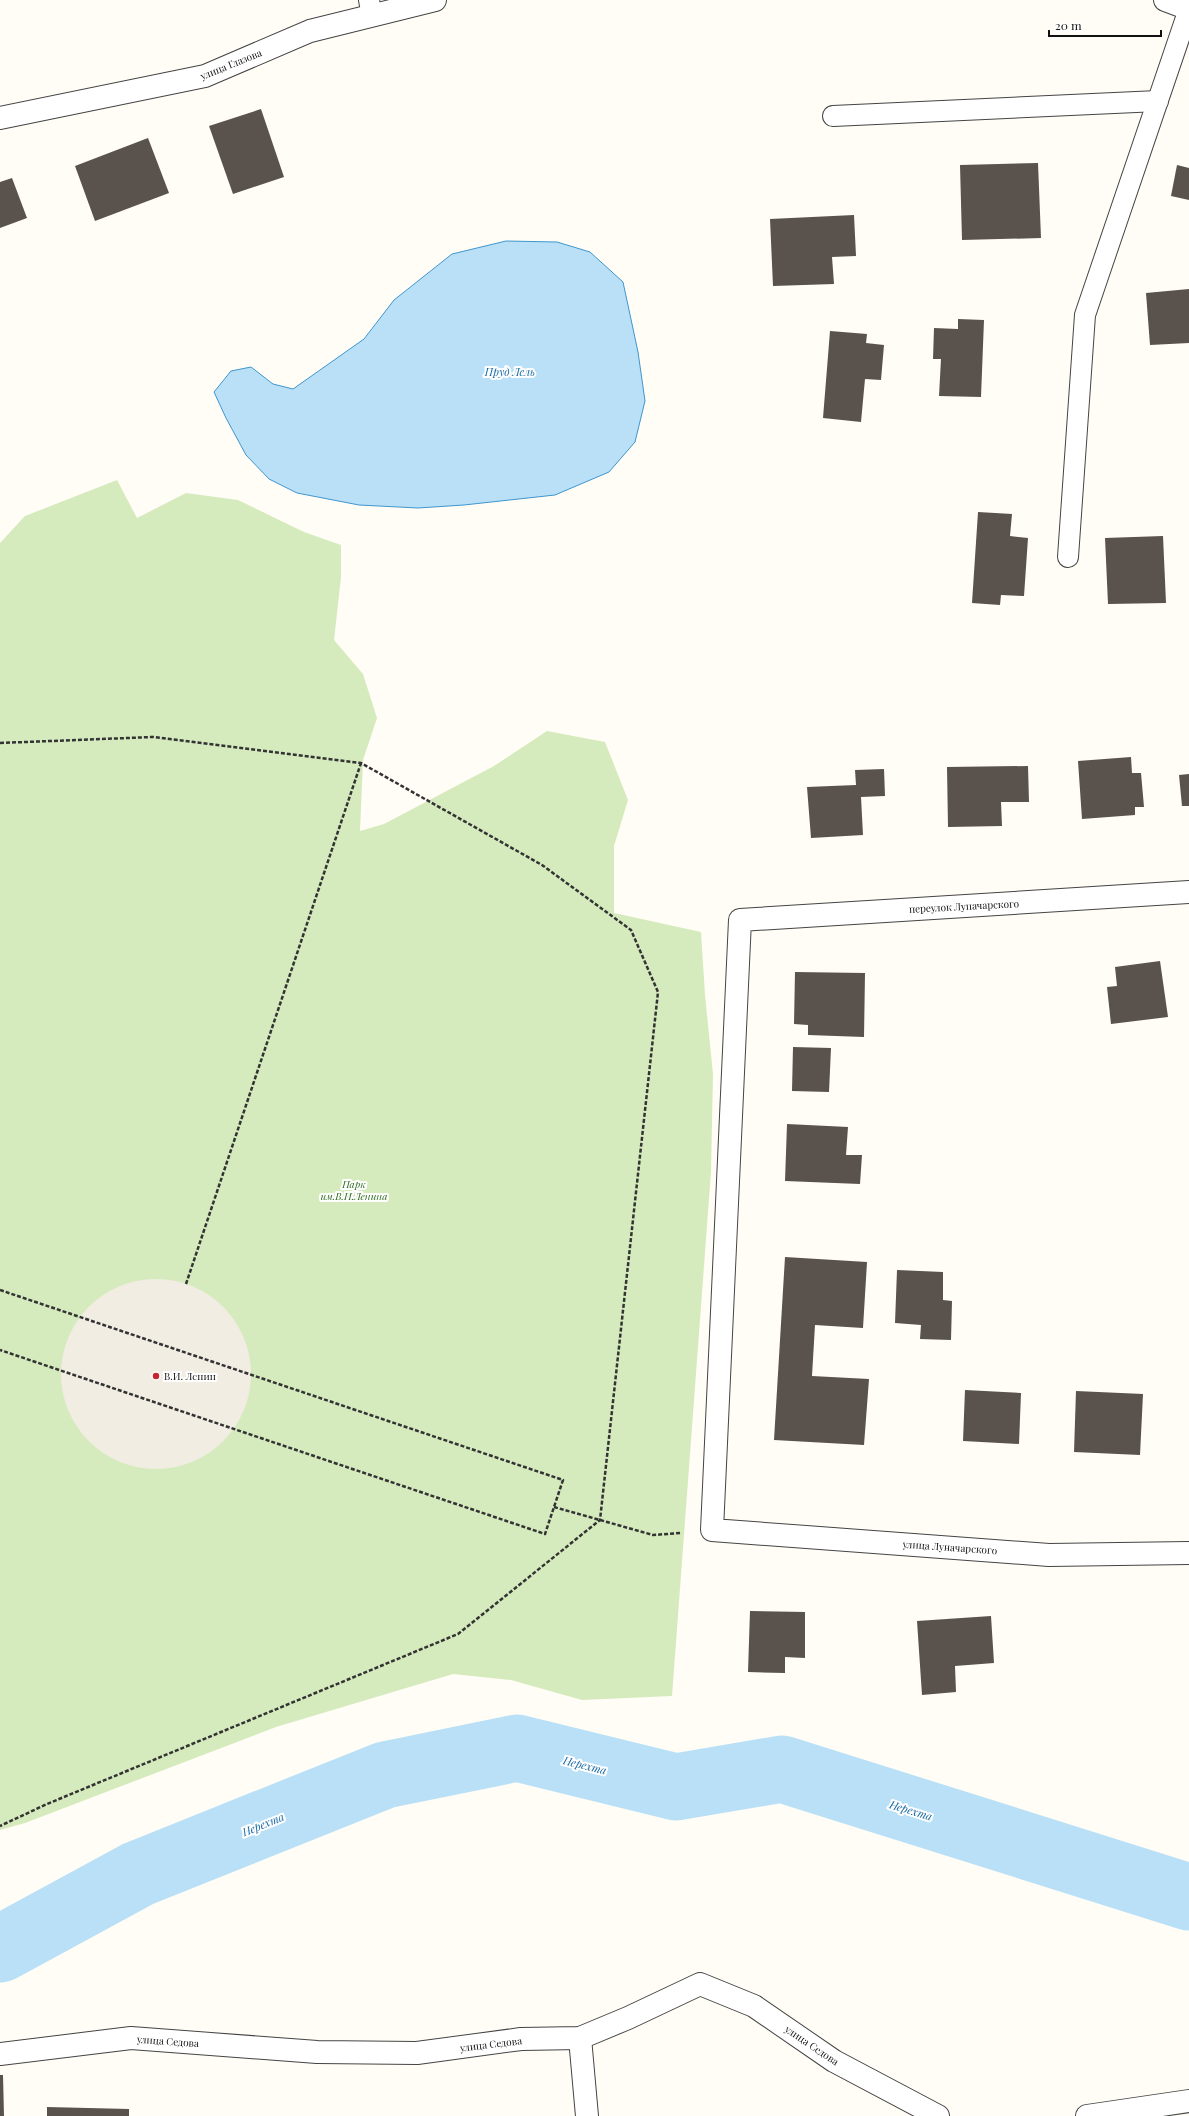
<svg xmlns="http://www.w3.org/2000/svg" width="1189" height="2116" font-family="'Playfair Display',serif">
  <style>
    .green { fill: #d5ebbd }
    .plaza { fill: #f1ede2 }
    .water { fill: #b9e0f7; stroke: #3f96cf }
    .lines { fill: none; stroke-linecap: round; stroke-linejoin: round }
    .river { stroke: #b9e0f7; stroke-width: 67 }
    .building { fill: #5a524d }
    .service-casing { stroke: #444; stroke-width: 22 }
    .minor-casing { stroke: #444; stroke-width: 24 }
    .tertiary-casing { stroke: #444; stroke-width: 24 }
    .path { stroke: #333; stroke-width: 2.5; stroke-dasharray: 4 2; stroke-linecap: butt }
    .service { stroke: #fff; stroke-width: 20 }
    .minor { stroke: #fff; stroke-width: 22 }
    .tertiary { stroke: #fff; stroke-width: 22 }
    .poi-dot { fill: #c4262e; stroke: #fff; stroke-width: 1.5 }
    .labels { text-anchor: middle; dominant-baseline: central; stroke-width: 4; stroke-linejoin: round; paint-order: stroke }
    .street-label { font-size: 10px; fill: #111; stroke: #fff }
    .park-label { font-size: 10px; font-style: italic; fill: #2f6b1f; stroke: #fff }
    .poi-label { font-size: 10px; fill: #111; stroke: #fff; text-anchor: start }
    .water-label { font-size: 11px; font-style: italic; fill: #1768a6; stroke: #fff }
  </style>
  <rect width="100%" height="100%" fill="#fffdf5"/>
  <polygon class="green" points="117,480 137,518 186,493 238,500 304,532 341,545 341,577 334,640 363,674 377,718 363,760 360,831 384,824 494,766 547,731 605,742 628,800 614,846 614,913 701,932 705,995 713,1074 711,1172 672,1696 582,1700 511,1680 453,1674 276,1727 25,1823 0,1830 0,543 25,516"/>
  <circle class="plaza" cx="156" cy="1374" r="95"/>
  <polygon class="water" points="506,241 557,242 590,252 623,282 638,352 645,401 635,442 609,472 555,495 464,505 418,508 359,505 297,493 269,479 246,455 226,418 214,392 231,371 251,367 273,384 293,389 364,339 394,300 452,254"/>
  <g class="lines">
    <polyline class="river" points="0,1949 138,1874 385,1775 517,1748 676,1787 782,1769 1189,1897"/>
  </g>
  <g class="building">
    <polygon points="261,109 284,177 233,194 209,126"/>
    <polygon points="148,138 169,193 95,221 75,166"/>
    <polygon points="1038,163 1041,238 962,240 960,165"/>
    <polygon points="1177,165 1189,168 1189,200 1171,196"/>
    <polygon points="12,178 27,218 0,228 0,182"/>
    <polygon points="854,215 856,256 832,257 834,284 773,286 770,219"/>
    <polygon points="1189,289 1189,343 1150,345 1146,293"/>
    <polygon points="958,319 984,320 981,397 939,396 941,359 933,359 934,328 958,329"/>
    <polygon points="830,331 867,334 866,343 884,345 881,380 865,379 861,422 823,418"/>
    <polygon points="978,512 1012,514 1010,536 1028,538 1024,596 1001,595 1000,605 972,603"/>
    <polygon points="1163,536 1166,603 1108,604 1105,538"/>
    <polygon points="1131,757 1132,773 1141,773 1144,807 1135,807 1135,815 1082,819 1078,761"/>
    <polygon points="1028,766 1029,802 1001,802 1002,826 948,827 947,767"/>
    <polygon points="884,769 885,796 861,797 863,835 811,838 807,787 856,785 855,770"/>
    <polygon points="1189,774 1189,806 1182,806 1179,775"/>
    <polygon points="1160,961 1168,1017 1111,1024 1107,987 1117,986 1115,967"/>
    <polygon points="795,972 865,973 864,1037 808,1035 808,1025 794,1024"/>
    <polygon points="793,1047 831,1048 829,1092 792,1091"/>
    <polygon points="787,1124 848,1127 846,1155 862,1155 860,1184 785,1181"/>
    <polygon points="785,1257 867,1262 863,1328 815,1325 812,1376 869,1379 864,1445 774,1440"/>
    <polygon points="897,1270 943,1272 943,1300 952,1301 951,1340 920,1339 921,1325 895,1323"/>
    <polygon points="965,1390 1021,1393 1019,1444 963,1441"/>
    <polygon points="1076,1391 1143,1394 1140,1455 1074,1452"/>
    <polygon points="750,1611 805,1612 805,1658 785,1657 785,1673 748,1672"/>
    <polygon points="991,1616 994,1663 955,1666 956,1692 922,1695 917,1621"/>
    <polygon points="0,2075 3,2075 4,2116 0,2116"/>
    <polygon points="47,2107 129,2109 129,2116 47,2116"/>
  </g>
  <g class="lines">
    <g class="service-casing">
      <g id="service">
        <polyline points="369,0 372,16"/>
        <polyline points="833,116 1158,101"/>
        <polyline points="1068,557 1085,315 1189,9"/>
      </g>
    </g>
    <g class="minor-casing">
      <g id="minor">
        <polyline points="1189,892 740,920 712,1530 1049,1555 1189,1553"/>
        <polyline points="580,2038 587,2116"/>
        <polyline points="0,2054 131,2038 317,2052 417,2053 521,2039 580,2038 628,2018 700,1984 754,2006 834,2061 938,2116"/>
        <polyline points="1087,2116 1189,2101"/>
      </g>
    </g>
    <g class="tertiary-casing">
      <g id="tertiary">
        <polyline points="1165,0 1189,9"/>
        <polyline points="0,118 205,76 310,31 435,0"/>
      </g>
    </g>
    <g class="path">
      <polyline points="0,743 153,737 361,763 542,865 631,930 658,992 600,1520 458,1634 47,1804 0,1826"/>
      <polyline points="186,1284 361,763"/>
      <polyline points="0,1290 563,1480 545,1534 0,1350"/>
      <polyline points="554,1507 653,1535 681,1533"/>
    </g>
    <use href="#service" class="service"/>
    <use href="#minor" class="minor"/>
    <use href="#tertiary" class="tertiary"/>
  </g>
  <circle class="poi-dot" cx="156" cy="1376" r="4"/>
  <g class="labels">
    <g class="street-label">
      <text transform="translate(231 64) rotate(-22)">улица Глазова</text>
      <text transform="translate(964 906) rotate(-3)">переулок Луначарского</text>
      <text transform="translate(950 1547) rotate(4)">улица Луначарского</text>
      <text transform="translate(168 2041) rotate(4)">улица Седова</text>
      <text transform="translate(491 2044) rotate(-7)">улица Седова</text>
      <text transform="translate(812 2045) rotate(34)">улица Седова</text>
    </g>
    <g class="park-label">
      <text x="354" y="1184">Парк<tspan x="354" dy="12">им.В.И.Ленина</tspan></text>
    </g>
    <g class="poi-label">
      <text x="164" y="1376">В.И. Ленин</text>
    </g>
    <g class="water-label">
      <text x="510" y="371">Пруд Лель</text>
      <text transform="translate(585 1765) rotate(14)">Нерехта</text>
      <text transform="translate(911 1810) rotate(17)">Нерехта</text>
      <text transform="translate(263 1824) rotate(-22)">Нерехта</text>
    </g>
  </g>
  <path d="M1049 30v6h112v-6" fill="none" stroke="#111111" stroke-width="2"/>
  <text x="1055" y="30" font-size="12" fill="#111111" stroke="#ffffff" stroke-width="3" paint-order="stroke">20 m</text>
</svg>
